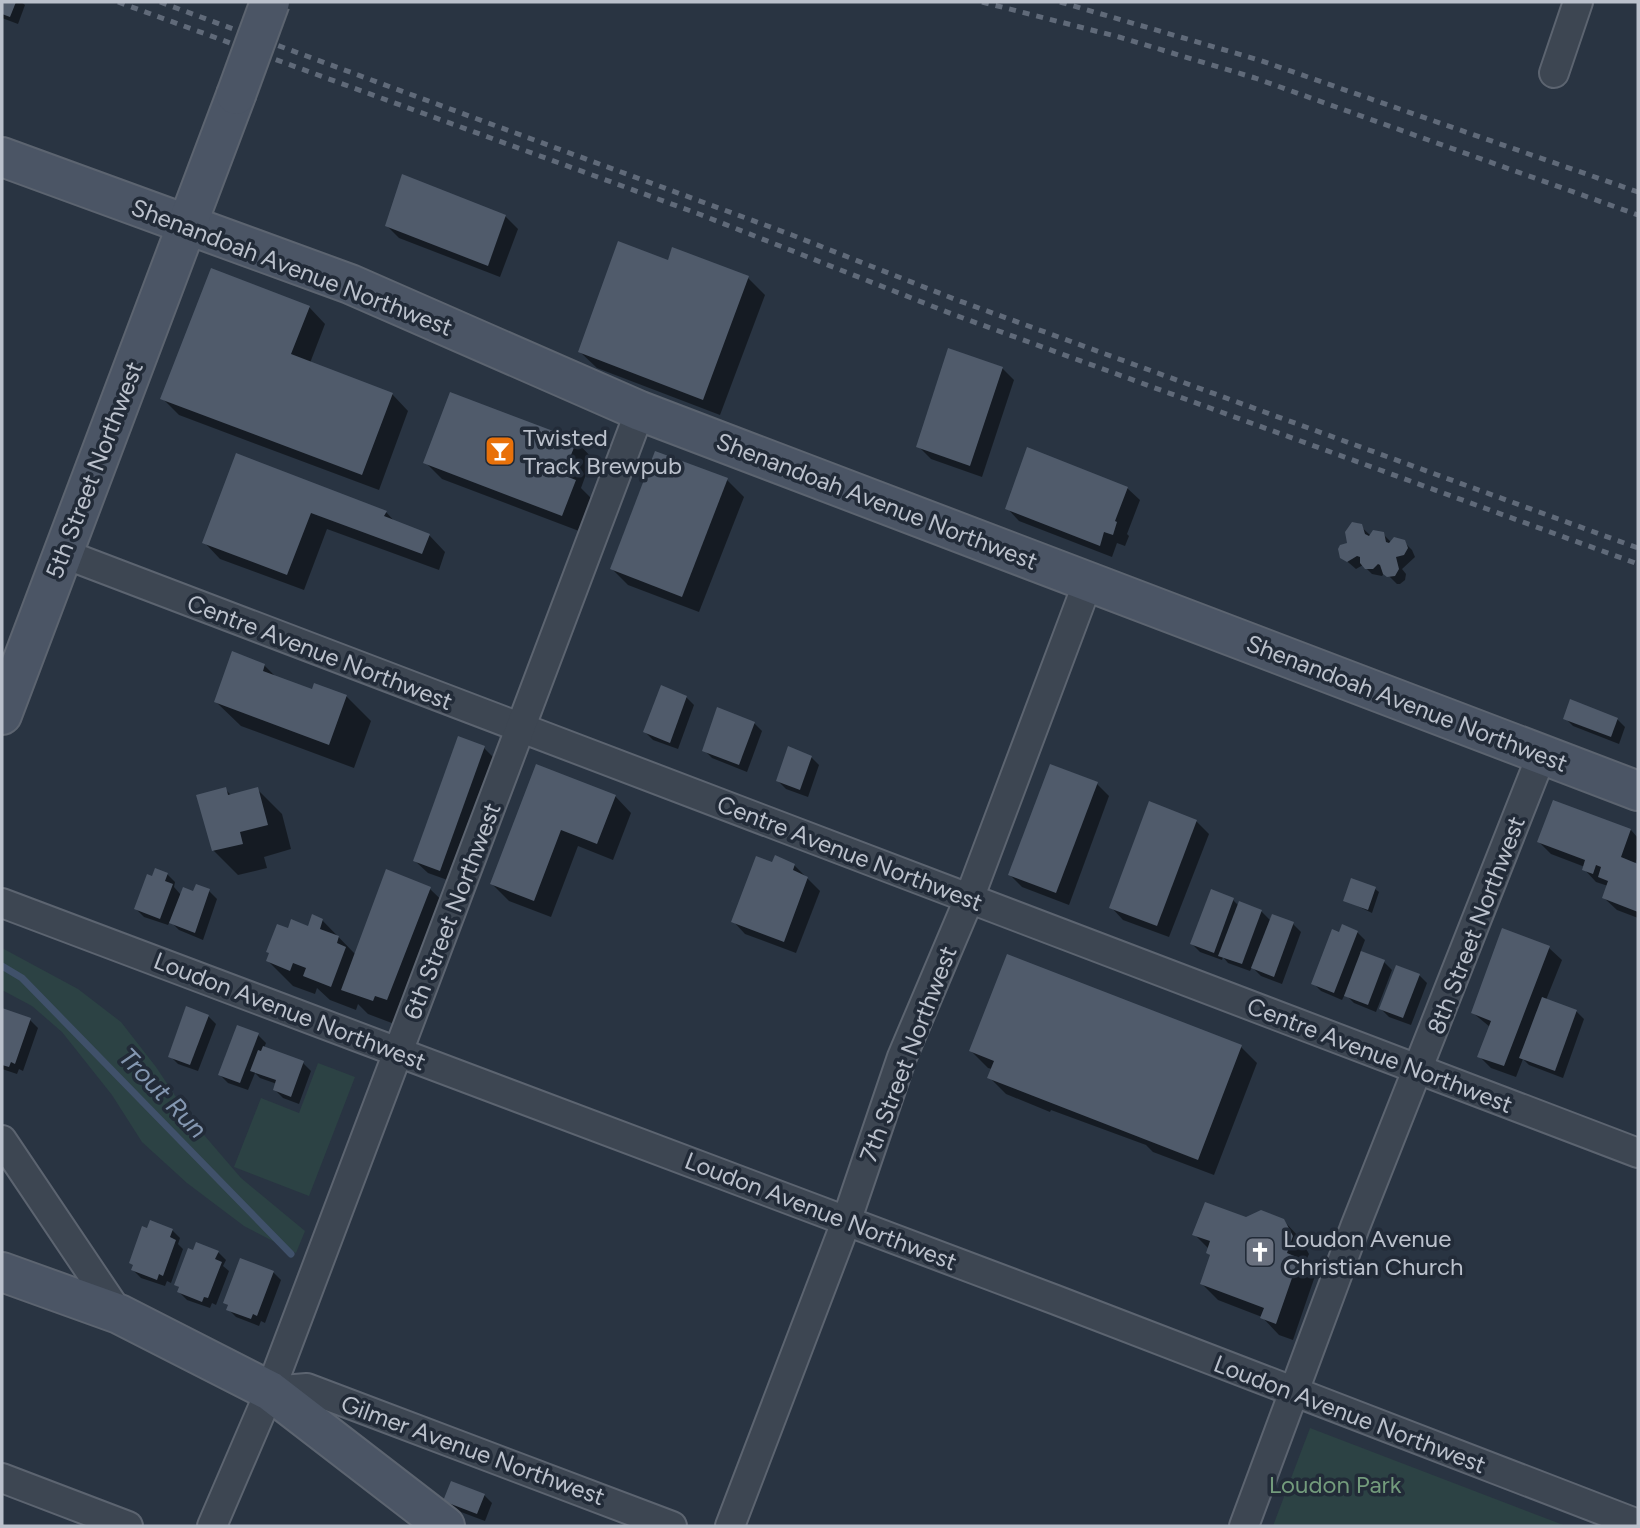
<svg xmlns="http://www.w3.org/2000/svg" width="1640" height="1528" font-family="Figtree,sans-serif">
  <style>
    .green { fill: #2c4244 }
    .shadow { fill: #0007 }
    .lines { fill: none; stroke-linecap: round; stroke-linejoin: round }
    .stream { stroke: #40516a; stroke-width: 7 }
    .building { fill: #505b6b }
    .street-casing { stroke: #5c6470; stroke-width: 32 }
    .secondary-casing { stroke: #5c6470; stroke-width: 42 }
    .street { stroke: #3d4652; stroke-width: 28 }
    .secondary { stroke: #4b5565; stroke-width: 38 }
    .rail { stroke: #606a79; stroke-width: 5; stroke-dasharray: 7 7; stroke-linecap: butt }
    .secondary-bridge-casing { stroke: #5c6470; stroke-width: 42; stroke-linecap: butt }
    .secondary-bridge { stroke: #4b5565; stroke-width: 38 }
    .labels { text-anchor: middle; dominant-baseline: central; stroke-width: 7; stroke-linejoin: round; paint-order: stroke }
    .street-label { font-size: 24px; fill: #bbc1cc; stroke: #222b38 }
    .poi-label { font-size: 24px; fill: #bbc1cc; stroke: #222b38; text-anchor: start }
    .park-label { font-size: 24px; fill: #739b7c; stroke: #222b38 }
    .water-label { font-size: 26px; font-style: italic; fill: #8497b1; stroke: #222b38 }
  </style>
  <rect width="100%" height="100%" fill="#293442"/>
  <g class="green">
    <polygon points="2,948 78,989 121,1022 156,1067 192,1121 241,1178 305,1231 296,1253 244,1226 187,1183 142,1142 112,1095 62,1032 32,1006 2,990"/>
    <polygon points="318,1063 355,1077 309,1196 234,1167 261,1098 299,1113"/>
    <polygon points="1310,1428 1566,1526 1273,1526"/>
  </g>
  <g class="shadow">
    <polygon points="2,2 21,2 25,5 18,24 2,18"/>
    <polygon points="505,216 518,229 500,277 399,238 387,226"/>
    <polygon points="669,262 748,278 765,295 720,415 597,368 580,352"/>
    <polygon points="309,307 325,324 310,363 392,394 408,411 379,490 179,415 162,398"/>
    <polygon points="1002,368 1014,380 982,477 931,459 918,446"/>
    <polygon points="576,441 592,458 581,488 591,498 579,531 442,479 425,462"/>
    <polygon points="237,455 386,512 396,523 429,535 445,552 439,570 327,529 304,590 220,559 204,542"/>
    <polygon points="727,480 744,497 699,612 628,585 612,569"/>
    <polygon points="1127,488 1140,500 1127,534 1129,536 1125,546 1117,543 1112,557 1019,521 1007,508"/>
    <polygon points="1357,523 1370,535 1383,534 1392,543 1404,542 1412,550 1415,557 1402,569 1406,574 1405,580 1400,584 1397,584 1385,572 1382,576 1372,574 1363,565 1356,569 1342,557"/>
    <polygon points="264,665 277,678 313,691 346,696 371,721 354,768 241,726 216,702"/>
    <polygon points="686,697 694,705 678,749 653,740 645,732"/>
    <polygon points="1565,718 1617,719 1625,727 1619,744 1573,726"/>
    <polygon points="754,723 762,731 747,772 712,758 704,750"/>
    <polygon points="484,748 496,760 453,882 428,873 415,861"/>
    <polygon points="811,757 819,765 808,797 786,789 778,781"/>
    <polygon points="537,767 615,796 631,813 613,860 578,846 551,917 509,901 492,884"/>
    <polygon points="1097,784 1109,796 1069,905 1022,887 1010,875"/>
    <polygon points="225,789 232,796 257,789 282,814 291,849 264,857 267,868 238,875 213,850"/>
    <polygon points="1196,821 1209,834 1169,937 1123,920 1111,907"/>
    <polygon points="1631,830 1638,838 1638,856 1635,864 1638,866 1638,918 1617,910 1604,898 1608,886 1596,882 1584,869 1585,867 1551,854 1539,842"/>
    <polygon points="773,865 794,865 820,891 796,953 745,934 733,921"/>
    <polygon points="167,874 175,882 174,887 181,895 209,891 217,899 203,940 179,930 170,921 168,925 144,917 136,909 153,878"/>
    <polygon points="430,889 455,913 397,1025 368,1014 358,1004 356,1010 330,1000 317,988 315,994 293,986 268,961 289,931 309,928 322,920 356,955"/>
    <polygon points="1375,889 1379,892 1372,913 1345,900"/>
    <polygon points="1233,900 1239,906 1261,911 1271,921 1293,924 1301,932 1282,984 1261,976 1252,967 1250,971 1228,963 1223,957 1222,960 1200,952 1192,944"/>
    <polygon points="1357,932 1365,940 1360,953 1384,962 1392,970 1376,1012 1354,1003 1345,994 1342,1000 1321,991 1313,983 1340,934"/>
    <polygon points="1549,948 1562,960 1546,1000 1576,1011 1584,1019 1563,1078 1529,1065 1523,1059 1516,1077 1491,1068 1479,1056 1490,1027 1473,1013"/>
    <polygon points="1419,975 1427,983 1411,1025 1389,1017 1381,1009"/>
    <polygon points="2,1010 30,1020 38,1028 23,1071 19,1069 17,1074 2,1069"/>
    <polygon points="208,1016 216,1024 198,1071 178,1064 170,1056"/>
    <polygon points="258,1035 266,1043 264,1048 303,1063 311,1071 299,1104 283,1098 275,1090 277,1084 260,1078 255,1073 248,1090 228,1083 220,1075"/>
    <polygon points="1241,1047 1257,1063 1214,1175 1153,1152 1146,1145 1051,1110 1050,1112 1006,1094 989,1077 992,1069 988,1068 971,1051"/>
    <polygon points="1283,1220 1300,1238 1309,1254 1304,1265 1315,1276 1293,1340 1279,1335 1262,1317 1218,1300 1202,1284 1211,1256 1208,1253 1209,1249 1194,1234"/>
    <polygon points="172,1230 180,1238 178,1244 183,1249 171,1283 167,1281 165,1286 141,1278 133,1270"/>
    <polygon points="218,1252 226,1260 223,1266 229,1271 216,1305 212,1303 210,1308 187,1300 179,1292 180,1288 176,1285"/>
    <polygon points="273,1272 281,1280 265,1323 261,1321 259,1326 236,1317 228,1309 229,1306 225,1303"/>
    <polygon points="484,1495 492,1503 485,1521 453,1509 445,1501"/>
  </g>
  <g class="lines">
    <polyline class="stream" points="2,966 22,978 291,1254"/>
  </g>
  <g class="building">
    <polygon points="2,2 16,2 10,17 2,14"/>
    <polygon points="402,174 506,215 488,266 385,226"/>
    <polygon points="618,241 668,260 672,247 749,276 703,400 578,352"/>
    <polygon points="211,268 310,306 291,354 393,393 362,475 160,399"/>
    <polygon points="948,348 1003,367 970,466 916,447"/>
    <polygon points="450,392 577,440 563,475 576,480 562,516 423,463"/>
    <polygon points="1027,447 1128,487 1115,521 1117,522 1113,535 1104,532 1100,546 1005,509"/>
    <polygon points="655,451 728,478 682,597 610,569"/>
    <polygon points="236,453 387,511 384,516 430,534 422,554 311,513 287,575 202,543"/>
    <polygon points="1352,522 1362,524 1365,534 1369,536 1373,530 1384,532 1386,542 1389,543 1394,537 1405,540 1408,548 1404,555 1396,557 1399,569 1395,576 1387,577 1383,574 1380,565 1378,564 1373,569 1365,569 1360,563 1360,557 1357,556 1347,562 1340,558 1338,549 1340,545 1347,543 1345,532"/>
    <polygon points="232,651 265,664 263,671 312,689 314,683 347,695 329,745 214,702"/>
    <polygon points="661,685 687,696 670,743 643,732"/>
    <polygon points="1570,699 1618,718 1611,737 1563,719"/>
    <polygon points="717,707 755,722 739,765 702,751"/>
    <polygon points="458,736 485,746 440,871 413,861"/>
    <polygon points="788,746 812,756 800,790 776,781"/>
    <polygon points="536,764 616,795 597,844 561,830 534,901 490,884"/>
    <polygon points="1050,764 1098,782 1056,893 1008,875"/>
    <polygon points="226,787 228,795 258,787 268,825 240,832 243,844 212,851 196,795"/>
    <polygon points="1553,800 1631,829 1621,857 1638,864 1638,912 1602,898 1608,881 1598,877 1601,867 1596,865 1593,874 1582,870 1585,860 1537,842"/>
    <polygon points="1149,801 1197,820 1157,926 1109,908"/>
    <polygon points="775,855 795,864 793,870 808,877 784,942 731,922 756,856 772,862"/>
    <polygon points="155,868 168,873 165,881 173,884 160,919 134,909 147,874 152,876"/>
    <polygon points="386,869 431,887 387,1000 375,996 373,1001 341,990"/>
    <polygon points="1351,878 1376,887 1368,910 1343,901"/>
    <polygon points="196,884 210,889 195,933 169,923 183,887 193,891"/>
    <polygon points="1211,889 1234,898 1214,953 1190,944"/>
    <polygon points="1239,901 1262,910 1242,964 1218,956"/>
    <polygon points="312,914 323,919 320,929 339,936 337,943 346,947 331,987 303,976 306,968 293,963 290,971 266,961 269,953 266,952 277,924 288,928 291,919 308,926"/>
    <polygon points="1272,914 1294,922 1274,977 1251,968"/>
    <polygon points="1342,924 1358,931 1334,993 1311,984 1332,929 1339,932"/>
    <polygon points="1502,928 1550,946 1504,1066 1477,1057 1491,1021 1471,1013"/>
    <polygon points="1361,951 1385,960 1368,1005 1344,996"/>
    <polygon points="1007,954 1242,1045 1198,1160 987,1078 994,1061 969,1051"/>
    <polygon points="1396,965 1420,974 1403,1018 1379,1009"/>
    <polygon points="1542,997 1577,1010 1555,1071 1519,1058"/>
    <polygon points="186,1006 209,1015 190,1065 168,1057"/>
    <polygon points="2,1008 31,1018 15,1064 11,1062 9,1067 2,1065"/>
    <polygon points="237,1025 259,1033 240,1083 218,1075"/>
    <polygon points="263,1046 304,1061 291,1097 273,1090 276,1080 250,1071 258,1050 261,1051"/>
    <polygon points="1205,1202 1246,1217 1261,1210 1284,1219 1293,1236 1287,1253 1299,1258 1276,1324 1260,1318 1264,1308 1200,1284 1210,1255 1206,1253 1210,1241 1192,1235"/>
    <polygon points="150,1220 173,1229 170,1237 176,1240 163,1276 159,1274 157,1280 131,1270 133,1265 129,1263 142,1226 147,1228"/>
    <polygon points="196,1242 219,1251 215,1259 222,1262 208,1298 204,1297 202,1302 177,1292 179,1287 174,1285 188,1248 193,1250"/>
    <polygon points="240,1258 274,1271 257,1316 253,1314 251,1319 226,1310 228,1305 223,1303"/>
    <polygon points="451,1481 485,1494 477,1514 443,1501"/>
  </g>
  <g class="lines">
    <g class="street-casing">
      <g id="street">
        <polyline points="1554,73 1578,2"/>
        <polyline points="62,553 1638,1153"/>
        <polyline points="2,903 1056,1300 1638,1524"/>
        <polyline points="2,1140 119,1314"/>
        <polyline points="270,1391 307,1388 672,1526"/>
        <polyline points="2,1478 128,1526"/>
        <polyline points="212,1526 270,1391 640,411"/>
        <polyline points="730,1526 846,1222 902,1057 969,899 1088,582"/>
        <polyline points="1244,1526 1355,1227 1542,754"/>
      </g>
    </g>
    <g class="secondary-casing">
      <g id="secondary">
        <polyline points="2,157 350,284 640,411 1638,791"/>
        <polyline points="2,715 236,95"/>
        <polyline points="2,1272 119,1314 270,1391 445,1526"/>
      </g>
    </g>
    <use href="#street" class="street"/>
    <use href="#secondary" class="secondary"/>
    <g class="rail">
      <polyline points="118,2 699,214 952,314 1638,564"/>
      <polyline points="160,2 792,235 957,300 1638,548"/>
      <polyline points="982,2 1119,37 1255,78 1638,215"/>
      <polyline points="1060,2 1259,60 1638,192"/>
    </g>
    <g class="secondary-bridge-casing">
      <polyline id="secondary-bridge" points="236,95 270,2"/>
    </g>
    <use href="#secondary-bridge" class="secondary-bridge"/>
  </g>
  <defs>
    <g id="bar-square" transform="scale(1.575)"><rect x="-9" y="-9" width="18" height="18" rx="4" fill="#e8710a" stroke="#222b38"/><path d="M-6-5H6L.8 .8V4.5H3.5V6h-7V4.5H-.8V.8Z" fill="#fff"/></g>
    <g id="church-square" transform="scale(1.575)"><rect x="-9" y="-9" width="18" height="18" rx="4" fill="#6b7280" stroke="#222b38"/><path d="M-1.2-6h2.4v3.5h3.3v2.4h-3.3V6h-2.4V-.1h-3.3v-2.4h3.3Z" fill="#fff"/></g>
  </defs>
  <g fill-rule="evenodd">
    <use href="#bar-square" x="500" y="451"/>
    <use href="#church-square" x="1260" y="1252"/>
  </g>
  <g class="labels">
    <g class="street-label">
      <text transform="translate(292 267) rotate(21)">Shenandoah Avenue Northwest</text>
      <text transform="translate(94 470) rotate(-69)">5th Street Northwest</text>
      <text transform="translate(877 501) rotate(21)">Shenandoah Avenue Northwest</text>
      <text transform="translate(320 652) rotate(21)">Centre Avenue Northwest</text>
      <text transform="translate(1407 703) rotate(21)">Shenandoah Avenue Northwest</text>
      <text transform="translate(850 853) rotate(21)">Centre Avenue Northwest</text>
      <text transform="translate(452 911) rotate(-69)">6th Street Northwest</text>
      <text transform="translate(1476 925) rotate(-69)">8th Street Northwest</text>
      <text transform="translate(290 1011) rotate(21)">Loudon Avenue Northwest</text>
      <text transform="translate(908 1054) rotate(-69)">7th Street Northwest</text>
      <text transform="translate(1380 1055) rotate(21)">Centre Avenue Northwest</text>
      <text transform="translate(821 1211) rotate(21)">Loudon Avenue Northwest</text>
      <text transform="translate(1350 1414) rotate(21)">Loudon Avenue Northwest</text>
      <text transform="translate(473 1450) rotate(20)">Gilmer Avenue Northwest</text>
    </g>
    <g class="poi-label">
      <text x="523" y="437">Twisted<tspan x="523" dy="28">Track Brewpub</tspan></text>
      <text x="1283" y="1238">Loudon Avenue<tspan x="1283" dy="28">Christian Church</tspan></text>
    </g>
    <g class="park-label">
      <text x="1335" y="1484">Loudon Park</text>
    </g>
    <g class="water-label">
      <text transform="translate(163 1093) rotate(46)">Trout Run</text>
    </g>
  </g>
  <rect width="1640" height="1528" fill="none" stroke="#bbc1cc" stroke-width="7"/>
</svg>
